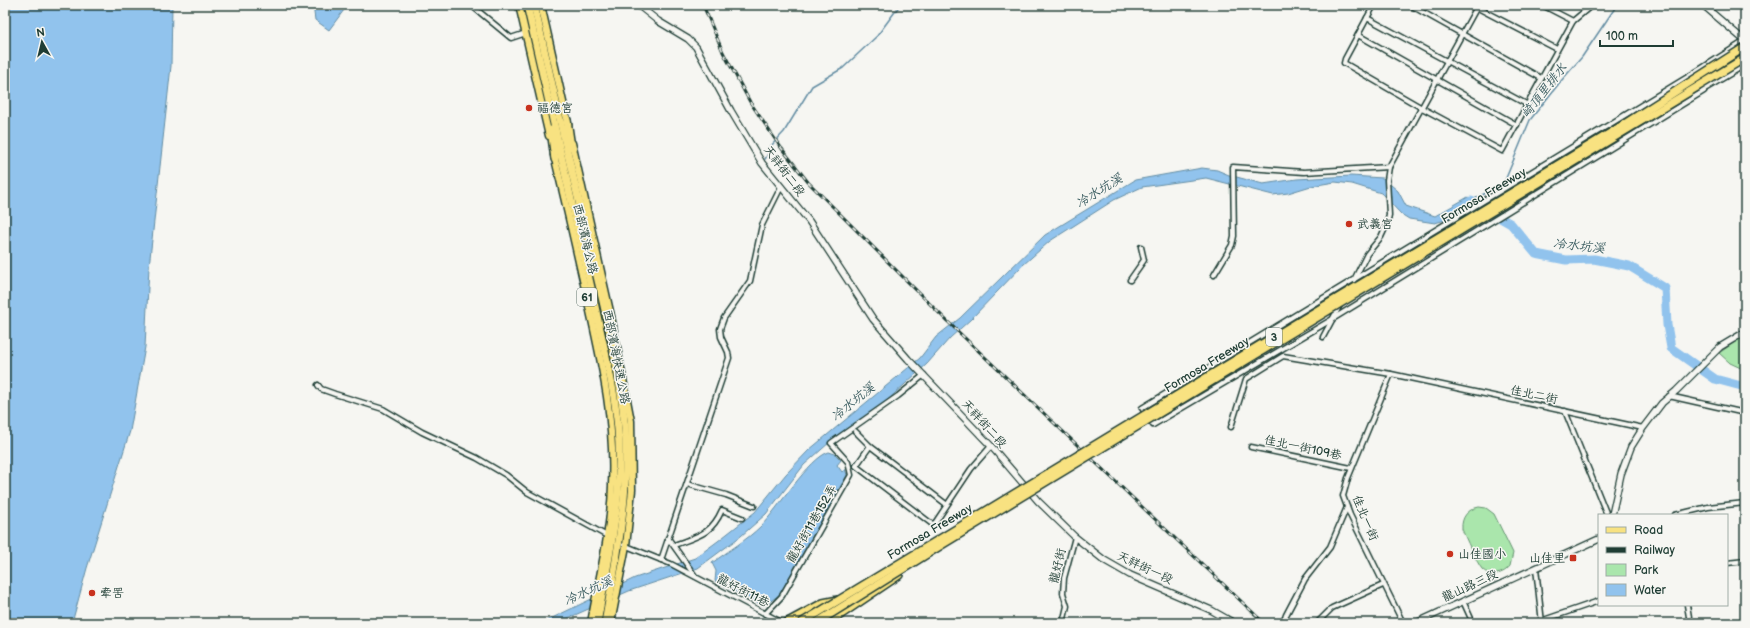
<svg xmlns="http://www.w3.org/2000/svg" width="1750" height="628" font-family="'Balsamiq Sans','LXGW WenKai TC',sans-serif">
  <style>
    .green { fill: #aae6ac; stroke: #649270 }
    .water { fill: #91c3ed; stroke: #638da3 }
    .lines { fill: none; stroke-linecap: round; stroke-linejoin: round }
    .stream { stroke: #638da3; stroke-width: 1.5 }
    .river { stroke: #91c3ed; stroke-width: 9 }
    .street-casing { stroke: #1f3d34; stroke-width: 7 }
    .secondary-casing { stroke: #1f3d34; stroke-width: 8 }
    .primary-casing { stroke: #1f3d34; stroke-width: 9 }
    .highway-casing { stroke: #1f3d34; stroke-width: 10 }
    .street { stroke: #f6f6f2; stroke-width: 4 }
    .secondary { stroke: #f6f6f2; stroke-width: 5.5 }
    .primary { stroke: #f8e281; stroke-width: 6 }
    .highway { stroke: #f8e281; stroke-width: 7 }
    .rail-casing { stroke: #1f3d34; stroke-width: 3 }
    .rail { stroke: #f6f6f2; stroke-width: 1.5; stroke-dasharray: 4.5; stroke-linecap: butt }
    .highway-bridge-casing { stroke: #1f3d34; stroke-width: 10; stroke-linecap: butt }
    .highway-bridge { stroke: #f8e281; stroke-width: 7 }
    .poi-dot { fill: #c8321e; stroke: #f6f6f2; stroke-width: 1.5 }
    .labels { text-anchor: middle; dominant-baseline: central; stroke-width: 3; stroke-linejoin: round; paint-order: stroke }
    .shield { fill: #f6f6f2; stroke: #60746d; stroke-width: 1 }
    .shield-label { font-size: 11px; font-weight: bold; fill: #1f3d34 }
    .poi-label { font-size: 12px; fill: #1f3d34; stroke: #f6f6f2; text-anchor: start }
    .street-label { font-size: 12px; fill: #1f3d34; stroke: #f6f6f2 }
    .water-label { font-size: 13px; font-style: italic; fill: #3c5e62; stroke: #f6f6f2 }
  </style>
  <rect width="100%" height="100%" fill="#f6f6f2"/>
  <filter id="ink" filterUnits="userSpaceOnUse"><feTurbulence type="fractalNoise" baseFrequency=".025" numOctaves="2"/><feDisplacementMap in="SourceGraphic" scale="8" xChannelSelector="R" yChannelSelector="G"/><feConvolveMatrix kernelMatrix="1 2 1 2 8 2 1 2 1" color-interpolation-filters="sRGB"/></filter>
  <g filter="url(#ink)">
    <g class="green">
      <polygon points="1745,335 1745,370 1730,363 1719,353"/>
      <path d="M 1479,507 L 1486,508 L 1494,514 L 1513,553 L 1510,566 C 1504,574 1491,578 1482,569 C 1477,563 1465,537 1462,529 C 1461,517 1468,509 1479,507 Z"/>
    </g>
    <g class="water">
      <polygon points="5,5 172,5 171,66 149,267 145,347 130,431 87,568 72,623 5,623"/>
      <polygon points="313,5 336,5 339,6 344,10 329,30 315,20"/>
      <polygon points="1202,168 1217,170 1229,175 1263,184 1297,179 1351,176 1383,178 1398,191 1406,206 1435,216 1468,197 1477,203 1445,220 1435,223 1409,219 1401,214 1381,193 1352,184 1335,182 1311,186 1288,193 1273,195 1206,178 1142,187 1114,200 1050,241 1023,265 971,319 950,338 927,364 882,405 830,442 804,465 766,514 741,536 698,568 629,591 557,623 540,623 548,620 635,578 695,558 718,541 755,512 786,474 809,450 920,358 936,337 960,318 1045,235 1135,180"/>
      <path d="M 829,452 L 835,454 L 841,460 L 837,465 L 842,472 L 845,469 L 847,475 L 779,595 L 764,606 L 715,581 L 716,571 L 712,563 C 728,551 747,540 761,526 C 778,509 809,458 829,452 Z"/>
    </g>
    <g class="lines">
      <g class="stream">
        <polyline points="765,159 768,154 769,148 784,132 812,86 843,68 877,36 900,5"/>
        <polyline points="1473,200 1504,183 1530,120 1561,81 1582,57 1617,5"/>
      </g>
      <polyline class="river" points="1470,202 1471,201 1511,224 1536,254 1566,260 1594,259 1629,266 1665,288 1667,325 1671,348 1715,379 1745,387"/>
      <g class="street-casing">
        <g id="street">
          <polyline points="471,5 511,38 526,33"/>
          <polyline points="1374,5 1345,59 1344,63 1422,108 1502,151 1573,21 1592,5"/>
          <polyline points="1410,5 1541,78"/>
          <polyline points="1472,5 1557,49"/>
          <polyline points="1542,5 1573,21"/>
          <polyline points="1367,18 1528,105"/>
          <polyline points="1358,35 1517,125"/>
          <polyline points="1691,75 1142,408 1153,425 1331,320 1704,91"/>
          <polyline points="1693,76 1691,75 1745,41"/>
          <polyline points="1703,90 1745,65"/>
          <polyline points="1214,275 1232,245 1234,236 1233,167 1304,172 1389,167"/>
          <polyline points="1130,280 1144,260 1141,247"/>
          <polyline points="1354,280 1367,254 1381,237 1387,224 1389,215 1387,180 1389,167 1478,5"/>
          <polyline points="1323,337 1340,305"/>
          <polyline points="1391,374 1348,478 1343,496 1350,515 1403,623"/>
          <polyline points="318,385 321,389 335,394 383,409 422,432 477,458 506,475 527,492 609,537"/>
          <polyline points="1669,396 1745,413"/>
          <polyline points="1565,411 1607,515"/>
          <polyline points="1231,427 1246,379 1283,356 1391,374 1643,428"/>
          <polyline points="855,431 870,446 946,504"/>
          <polyline points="870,446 856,466 932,524 935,523 971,469 991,446"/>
          <polyline points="1251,447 1351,468"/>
          <polyline points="687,484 726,495 754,506"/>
          <polyline points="1675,515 1708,507 1745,503"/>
          <polyline points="668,538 695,576"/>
          <polyline points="624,545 671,564 783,623"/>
          <path d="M 674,545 C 698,536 711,535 722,510 L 742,518"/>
          <polyline points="661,560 729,358 728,352 721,337 720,329 724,318 750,281 762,225 781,187"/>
          <polyline points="1727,563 1745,561"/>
          <polyline points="1536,568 1542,623"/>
          <polyline points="1463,601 1473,623"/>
          <polyline points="1687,605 1690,623"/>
          <polyline points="765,614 782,596 851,475 848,462 831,443 898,396 924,375"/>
          <polyline points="1063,623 1067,606 1063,593 1064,578 1075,537"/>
          <polyline points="1283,623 1286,615 1305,579 1330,547 1347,507"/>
          <polyline points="1317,623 1332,608 1383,585"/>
          <polyline points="1535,623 1599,601"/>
        </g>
      </g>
      <g class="secondary-casing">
        <g id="secondary">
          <polyline points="638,5 658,21 688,39 696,47 731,111 762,163 809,221 873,319 908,359 991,446 1038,501 1075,537 1104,560 1130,575 1211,610 1234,623"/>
          <polyline points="1703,5 1745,41"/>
          <polyline points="1612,515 1621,474 1631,447 1643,428 1662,403 1676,391 1720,347 1745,332"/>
          <polyline points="1416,623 1599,539"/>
        </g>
      </g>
      <g class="primary-casing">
        <g id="primary">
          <polyline points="519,5 549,136"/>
          <polyline points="541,5 568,124"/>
          <polyline points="572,143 611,316 631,421 632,490 626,546 611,623"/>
          <path d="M 554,155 C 566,204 577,253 588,302 C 602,365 615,420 612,485 C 611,531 599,578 591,623"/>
        </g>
      </g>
      <g class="highway-casing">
        <g id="highway">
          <path d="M 527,5 C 548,101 571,196 592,292 C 601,337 614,383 618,429 C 624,492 608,561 597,623"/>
          <path d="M 534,5 C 551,79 567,153 585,227 C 601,293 619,360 625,428 C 630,490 616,562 605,623"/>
          <polyline points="567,120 571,147"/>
          <polyline points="551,130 555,159"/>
          <polyline points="786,623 823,603 838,600"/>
          <polyline points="828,623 899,575"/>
        </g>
      </g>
      <use href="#street" class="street"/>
      <use href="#secondary" class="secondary"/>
      <use href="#primary" class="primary"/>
      <use href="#highway" class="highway"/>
      <g class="rail-casing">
        <polyline id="rail" points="703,5 723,52 750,102 779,145 808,182 947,321 1264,623"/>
      </g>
      <use href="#rail" class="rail"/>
      <g class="highway-bridge-casing">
        <g id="highway-bridge">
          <polyline points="801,623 1612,132 1745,47"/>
          <polyline points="816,623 943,544 1745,58"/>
        </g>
      </g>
      <use href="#highway-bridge" class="highway-bridge"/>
    </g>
  </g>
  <g class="poi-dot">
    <circle cx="529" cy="108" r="4"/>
    <circle cx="1349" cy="224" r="4"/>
    <circle cx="1450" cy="554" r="4"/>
    <rect x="1569" y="554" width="8" height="8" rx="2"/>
    <circle cx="92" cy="593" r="4"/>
  </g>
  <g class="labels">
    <g class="shield">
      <rect x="577" y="288" width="20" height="18" rx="3"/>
      <rect x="1266" y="328" width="16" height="18" rx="3"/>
    </g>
    <g class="shield-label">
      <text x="587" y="297">61</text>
      <text x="1274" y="337">3</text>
    </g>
    <g class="poi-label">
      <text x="537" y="108">福德宮</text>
      <text x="1357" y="224">武義宮</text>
      <text x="1458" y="554">山佳國小</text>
      <text x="1565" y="558" text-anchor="end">山佳里</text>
      <text x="100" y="593">牽罟</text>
    </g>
    <g class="street-label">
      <text transform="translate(784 171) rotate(53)">天祥街二段</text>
      <text transform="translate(1484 196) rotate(-31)">Formosa Freeway</text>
      <text transform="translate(585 239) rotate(77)">西部濱海公路</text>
      <text transform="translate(616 357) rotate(79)">西部濱海快速公路</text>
      <text transform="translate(1207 365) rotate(-31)">Formosa Freeway</text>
      <text transform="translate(1534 395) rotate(12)">佳北二街</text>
      <text transform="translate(984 424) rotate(48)">天祥街二段</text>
      <text transform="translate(1303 448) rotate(12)">佳北一街109巷</text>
      <text transform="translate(1365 518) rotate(67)">佳北一街</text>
      <text transform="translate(812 524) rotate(-60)">龍好街11巷152弄</text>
      <text transform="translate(930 532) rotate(-31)">Formosa Freeway</text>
      <text transform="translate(1058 566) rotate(-77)">龍好街</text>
      <text transform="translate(1145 568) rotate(25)">天祥街一段</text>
      <text transform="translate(1470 586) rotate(-25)">龍山路三段</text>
      <text transform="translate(743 591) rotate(27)">龍好街11巷</text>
    </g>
    <g class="water-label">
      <text transform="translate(1544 91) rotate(-52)">崎頂里排水</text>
      <text transform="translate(1099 191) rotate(-32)">冷水坑溪</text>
      <text transform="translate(1579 246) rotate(6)">冷水坑溪</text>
      <text transform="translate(853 402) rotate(-39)">冷水坑溪</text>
      <text transform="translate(588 591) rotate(-25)">冷水坑溪</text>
    </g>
  </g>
  <rect width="1750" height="628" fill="none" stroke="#f6f6f2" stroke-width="20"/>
  <rect x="10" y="10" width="1730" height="608" fill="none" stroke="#1f3d34" stroke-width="1.5" filter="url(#ink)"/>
  <rect x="1598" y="514" width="130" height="92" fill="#f6f6f2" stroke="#a0aca6"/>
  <rect x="1606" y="527" width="20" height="6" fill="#f8e281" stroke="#a0aca6"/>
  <text x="1634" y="534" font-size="12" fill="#1f3d34">Road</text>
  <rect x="1606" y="547" width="20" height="6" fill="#1f3d34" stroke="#a0aca6"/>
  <text x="1634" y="554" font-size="12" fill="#1f3d34">Railway</text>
  <rect x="1606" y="564" width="20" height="12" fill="#aae6ac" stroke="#a0aca6"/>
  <text x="1634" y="574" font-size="12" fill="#1f3d34">Park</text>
  <rect x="1606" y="584" width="20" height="12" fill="#91c3ed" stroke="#a0aca6"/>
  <text x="1634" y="594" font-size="12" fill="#1f3d34">Water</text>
  <g transform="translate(42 42) rotate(352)" stroke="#f6f6f2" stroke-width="3" paint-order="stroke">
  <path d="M0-3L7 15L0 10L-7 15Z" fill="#1f3d34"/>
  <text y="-6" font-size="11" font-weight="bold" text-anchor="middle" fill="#1f3d34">N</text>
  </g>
  <path d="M1600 40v6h73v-6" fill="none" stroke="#1f3d34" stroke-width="2"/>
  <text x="1606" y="40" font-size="12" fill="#1f3d34" stroke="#f6f6f2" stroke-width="3" paint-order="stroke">100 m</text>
</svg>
